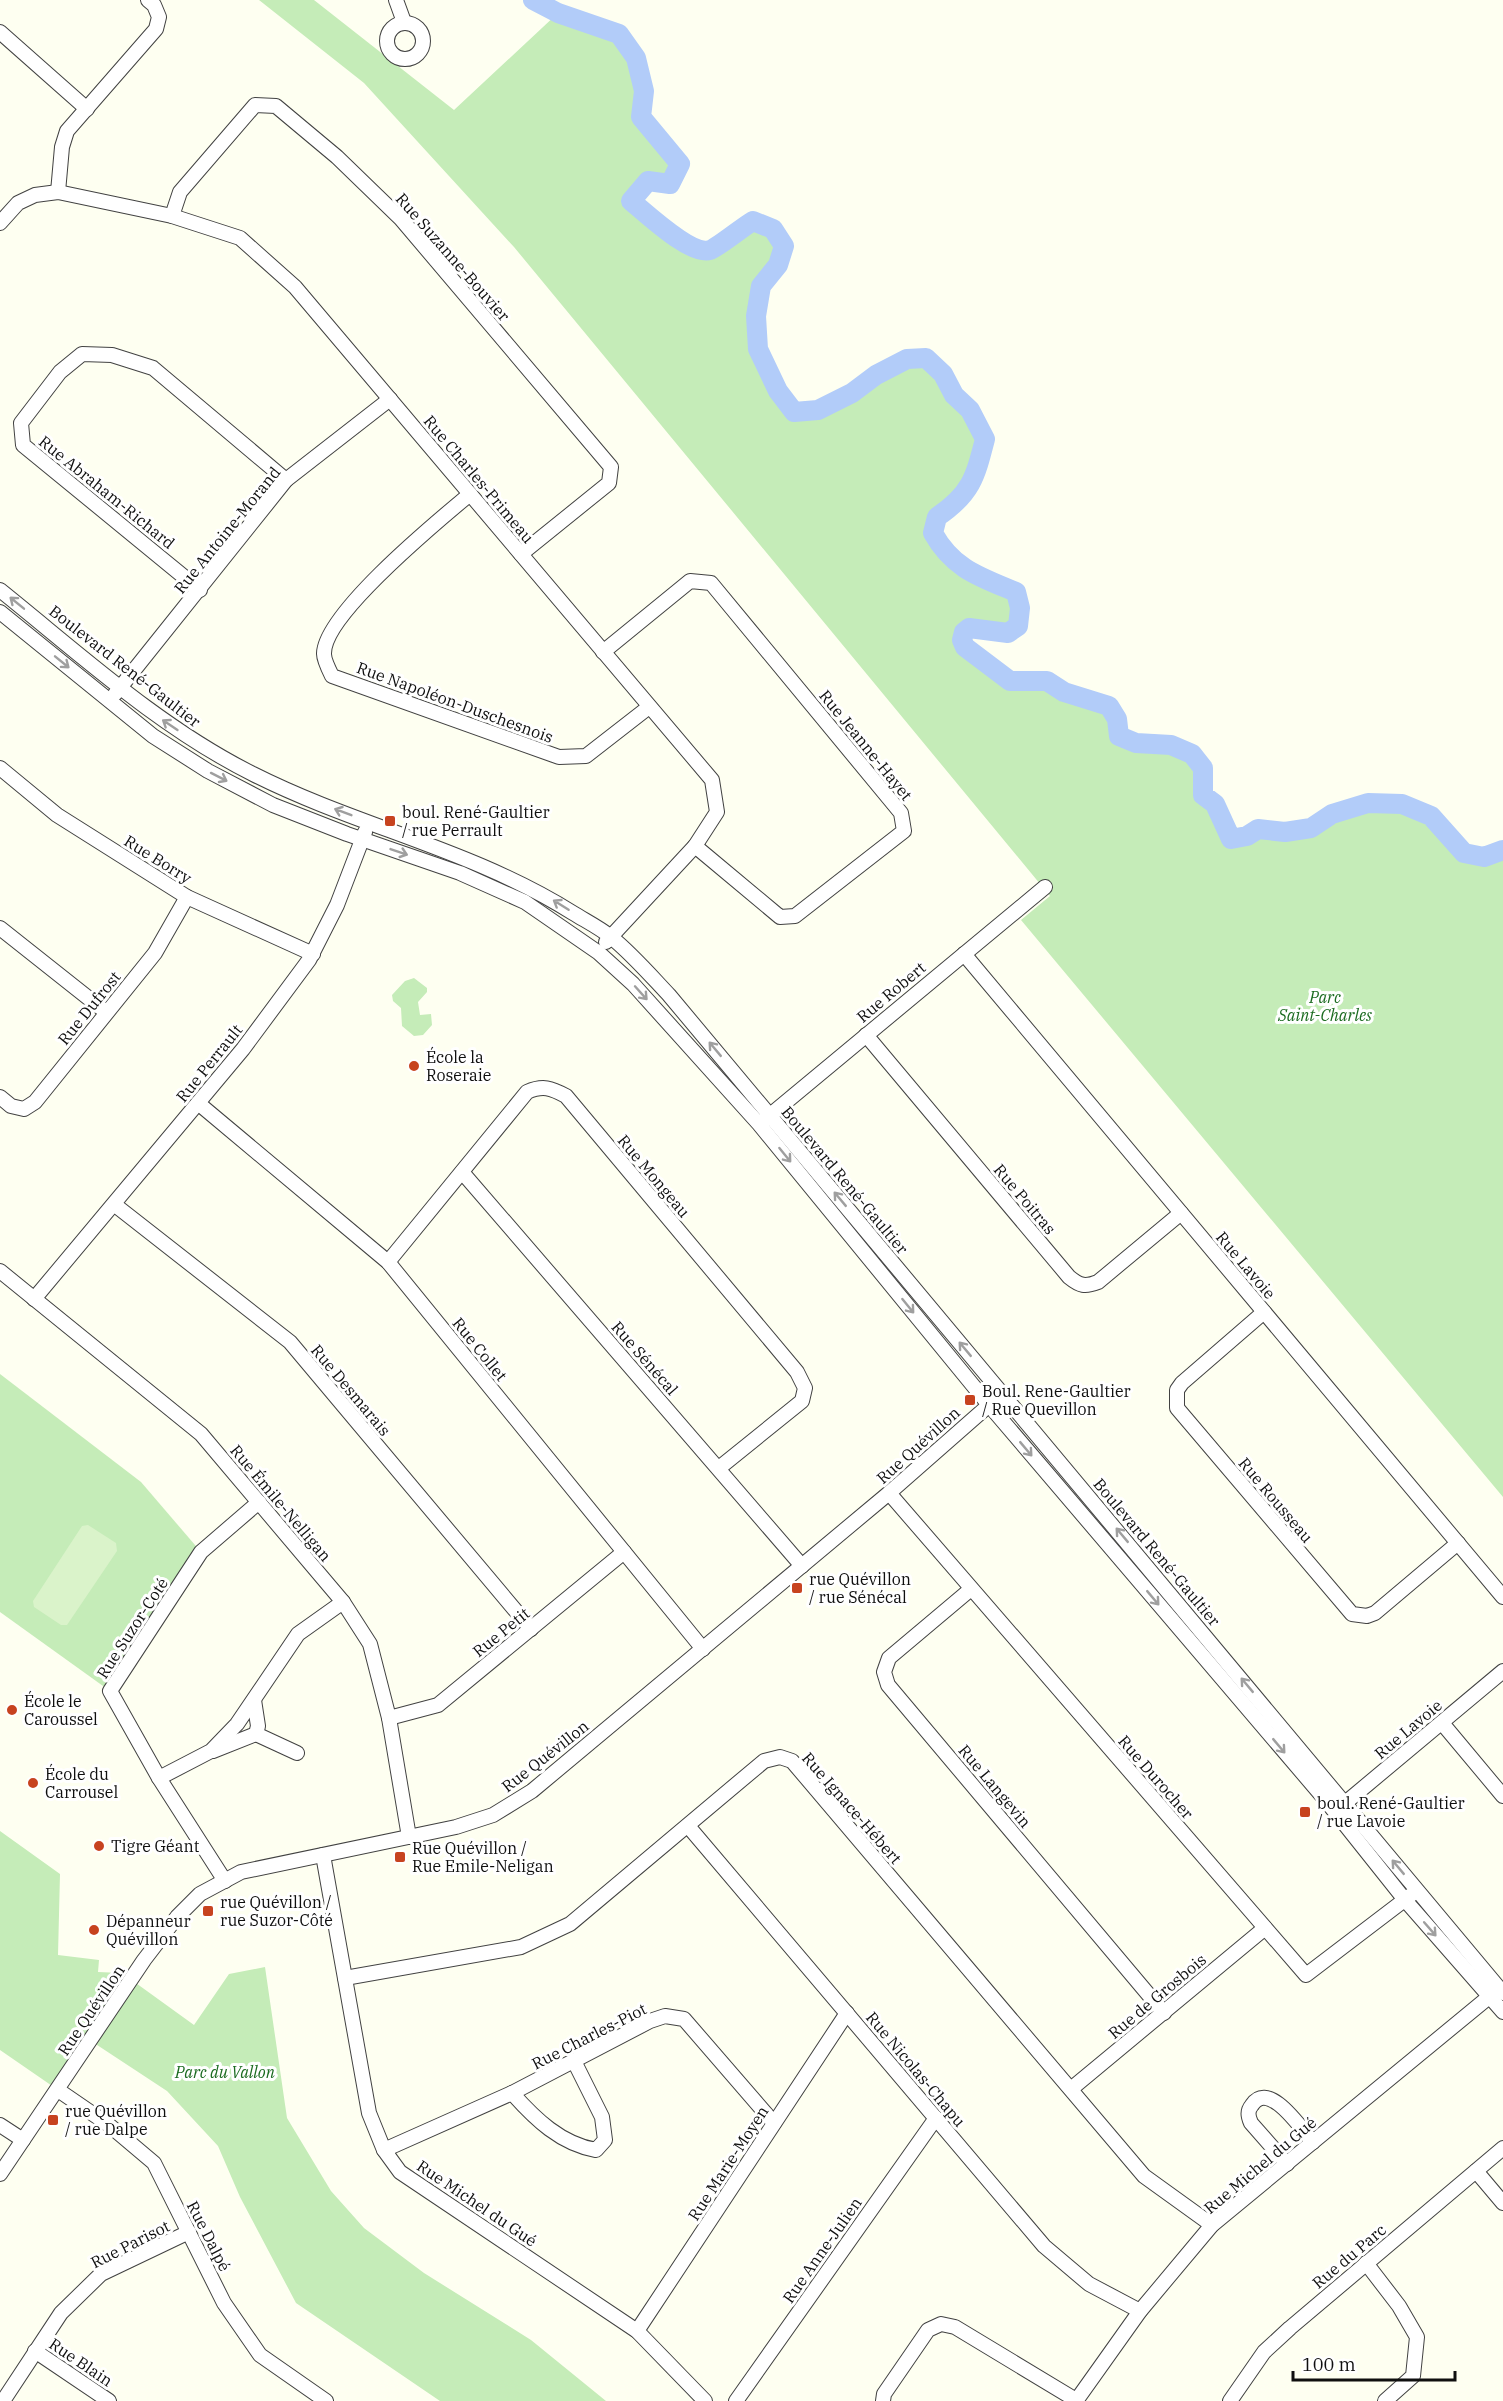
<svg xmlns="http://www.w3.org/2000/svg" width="1503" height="2401" font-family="'IBM Plex Serif',serif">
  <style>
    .green { fill: #c5ecb8 }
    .pitch { fill: #daf3ca }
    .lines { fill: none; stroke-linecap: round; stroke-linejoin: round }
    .river { stroke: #b2ccf9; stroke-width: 20 }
    .minor-casing { stroke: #424242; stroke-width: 16 }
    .minor { stroke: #fff; stroke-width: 14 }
    .oneway { stroke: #9f9f9f }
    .poi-dot { fill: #c7431f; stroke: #fff; stroke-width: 2 }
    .labels { text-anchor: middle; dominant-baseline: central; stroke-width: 6; stroke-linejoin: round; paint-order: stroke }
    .street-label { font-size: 16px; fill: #0f0f0f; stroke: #fff }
    .poi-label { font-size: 16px; fill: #0f0f0f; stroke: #fff; text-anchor: start }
    .park-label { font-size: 16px; font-style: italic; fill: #1b6b20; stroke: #fff }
  </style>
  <rect width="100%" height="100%" fill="#fefff1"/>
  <g class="green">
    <path d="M 259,0 L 314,0 L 454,110 L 558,13 C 572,17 609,25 619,35 C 642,55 645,88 641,117 L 680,164 L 670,184 L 648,181 L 632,202 C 647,214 691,256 710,250 C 717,248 744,226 753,221 L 773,229 L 784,246 L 778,265 L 761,287 L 756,316 L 758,349 L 778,391 L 794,412 L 818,410 L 852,393 L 876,375 L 907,359 L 926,358 L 943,374 L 954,395 L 970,410 L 985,439 C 975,478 971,494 937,517 L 933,533 C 953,569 980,577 1016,592 L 1019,608 L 1018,626 L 1008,633 L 969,628 L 964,632 L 962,640 L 965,647 L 1010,681 L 1047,681 L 1064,692 L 1109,706 L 1117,719 L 1119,736 L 1136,743 L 1171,745 L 1192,754 L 1203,768 L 1203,795 L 1215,804 L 1231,839 L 1247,836 L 1258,829 L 1285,832 L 1311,828 L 1332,814 L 1368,803 L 1402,804 L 1431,816 L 1464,853 L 1484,857 L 1503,850 L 1503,1497 L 1021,920 L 1050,896 L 514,247 L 364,83 Z"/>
    <polygon points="414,978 427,988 427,992 418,1002 420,1015 431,1014 432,1025 423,1035 414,1036 402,1026 401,1008 393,1001 392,995 405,981"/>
    <polygon points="0,1374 141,1482 201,1552 110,1691 0,1612"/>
    <polygon points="0,1831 60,1874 58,1955 99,1960 98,1972 122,1973 194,2025 229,1974 265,1967 287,2118 331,2191 364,2228 424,2273 531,2340 606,2401 440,2401 296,2303 240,2197 218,2146 167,2091 91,2041 58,2090 0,2050"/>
  </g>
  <polygon class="pitch" points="88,1525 116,1543 117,1551 67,1625 61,1625 34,1607 33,1601 82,1526"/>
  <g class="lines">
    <path class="river" d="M 533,0 L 558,13 L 619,34 L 636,58 L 644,91 L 641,117 L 680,164 L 670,184 L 648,181 L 631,201 C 647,214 691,256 710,250 C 717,248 744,226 753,221 L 773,229 L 784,246 L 778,265 L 761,286 L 756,316 L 758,349 L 778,391 L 794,412 L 818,410 L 852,393 L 876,375 L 907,359 L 926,358 L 943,374 L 954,395 L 970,410 L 985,439 C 975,478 971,494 937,517 L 933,533 C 953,569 980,577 1016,592 L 1020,608 L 1018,626 L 1008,633 L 969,628 L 964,632 L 962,640 L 965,647 L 1010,681 L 1047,681 L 1064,692 L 1109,706 L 1117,719 L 1119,736 L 1136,743 L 1171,745 L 1192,754 L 1203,768 L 1203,795 L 1215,804 L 1231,839 L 1247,836 L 1258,829 L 1285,832 L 1311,828 L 1332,814 L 1368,803 L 1402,804 L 1431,816 L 1464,853 L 1484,857 L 1503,850"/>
    <g class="minor-casing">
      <g id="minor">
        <polyline points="396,0 404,22"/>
        <circle cx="405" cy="41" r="18"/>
        <polyline points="0,32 87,109"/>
        <polyline points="58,192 62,147 67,131 156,29 159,17 154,5 148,0"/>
        <polyline points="172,216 180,192 255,105 276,106 337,157 401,219 611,467 609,483 521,554"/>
        <polyline points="0,223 18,203 35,195 58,192 172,216 240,238 295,287 712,780 717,812 695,846 606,942"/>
        <path d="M 470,494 C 439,520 323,615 324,654 C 324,660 329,670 332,676 L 559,757 L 586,756 L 649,707"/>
        <path d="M 0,590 C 81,655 159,727 253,774 C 358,827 471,849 573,913 C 586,921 600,928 611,937 C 632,954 651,976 669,995 L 1503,1993"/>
        <polyline points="200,590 23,445 21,423 60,372 82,354 112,355 153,368 286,480"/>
        <polyline points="0,612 153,736 208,771 273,805 347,834 460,873 525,902 599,953 633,984 759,1124 989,1405 1323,1797 1405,1900 1503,2012"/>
        <polyline points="603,652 690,581 711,583 901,813 904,831 795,916 780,917 695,846"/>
        <polyline points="115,694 286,480 390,399"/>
        <polyline points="0,768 57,815 187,897 313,954"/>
        <polyline points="0,928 106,1012"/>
        <polyline points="964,954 1503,1597"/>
        <path d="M 866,1035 L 1069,1277 C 1080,1286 1085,1287 1098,1282 L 1181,1213"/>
        <polyline points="0,1097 11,1106 24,1109 35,1102 155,953 187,897"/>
        <polyline points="198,1103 388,1262 703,1649"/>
        <polyline points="763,1121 1045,887"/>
        <polyline points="462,1172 802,1566"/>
        <polyline points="115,1205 290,1342 531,1629"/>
        <path d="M 388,1262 L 527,1092 C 543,1085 551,1088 566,1096 L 797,1372 L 805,1388 L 802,1401 L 719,1468"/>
        <polyline points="0,1271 201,1434 343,1602 370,1644 389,1718 409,1837"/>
        <polyline points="34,1299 243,1049 309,960 337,905 365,832"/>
        <polyline points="1264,1312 1182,1383 1177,1390 1177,1408 1352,1614 1367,1616 1375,1613 1458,1543"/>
        <polyline points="889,1493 1306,1975 1411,1895"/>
        <polyline points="971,1589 889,1658 884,1672 888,1685 1164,2013"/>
        <polyline points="389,1718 438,1705 624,1552"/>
        <polyline points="1442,1723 1503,1796"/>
        <polyline points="256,1734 297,1753"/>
        <polyline points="213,1751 256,1734 258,1726 254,1700"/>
        <polyline points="159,1778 211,1751 237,1724 298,1634 343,1602"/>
        <polyline points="1338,1809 1503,1671"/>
        <polyline points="688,1826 1044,2246 1089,2284 1140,2311"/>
        <polyline points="323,1855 369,2113 384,2150 400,2172 637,2331 705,2401"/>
        <polyline points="225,1881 159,1778 110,1691 201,1552 259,1502"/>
        <polyline points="345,1978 521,1947 570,1924 764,1761 780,1757 792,1761 1144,2176 1212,2225"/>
        <polyline points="1071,2089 1265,1928"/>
        <polyline points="58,2090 109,2125 154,2163 224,2303 260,2355 326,2401"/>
        <path d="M 512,2093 C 535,2119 561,2144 596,2150 L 605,2140 L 602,2117 L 575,2063"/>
        <polyline points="0,2125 23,2140"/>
        <polyline points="384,2150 512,2093 650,2021 665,2016 684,2019 774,2123"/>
        <path d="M 1287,2164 L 1251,2123 C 1248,2116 1247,2111 1252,2105 C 1269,2079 1302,2130 1313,2142"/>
        <polyline points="1476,2171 1503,2203"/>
        <polyline points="0,2174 144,1960 177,1917 200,1894 241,1872 456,1827 493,1815 532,1791 889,1493 996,1399"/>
        <polyline points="1366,2263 1399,2306 1417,2337 1413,2376 1385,2401"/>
        <polyline points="637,2331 847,2013"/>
        <polyline points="35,2351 109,2401"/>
        <polyline points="3,2401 61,2313 101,2274 189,2232"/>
        <polyline points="736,2401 936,2118"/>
        <polyline points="883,2401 884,2394 928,2330 941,2324 955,2327 1076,2400"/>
        <polyline points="1076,2401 1140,2311 1212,2225 1495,1992"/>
        <polyline points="1230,2401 1264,2352 1290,2328 1503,2148"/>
      </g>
    </g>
    <use href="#minor" class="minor"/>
  </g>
  <defs><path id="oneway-shaft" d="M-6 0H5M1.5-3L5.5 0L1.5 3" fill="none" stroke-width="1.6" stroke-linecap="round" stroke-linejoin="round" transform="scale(1.5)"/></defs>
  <g class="oneway">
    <use href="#oneway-shaft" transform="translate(17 603) rotate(-141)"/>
    <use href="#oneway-shaft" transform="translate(62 662) rotate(39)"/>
    <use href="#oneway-shaft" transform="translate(170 725) rotate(-146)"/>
    <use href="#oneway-shaft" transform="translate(219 777) rotate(27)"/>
    <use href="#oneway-shaft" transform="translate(343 812) rotate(-159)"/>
    <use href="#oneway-shaft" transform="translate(399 852) rotate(19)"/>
    <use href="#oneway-shaft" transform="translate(561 905) rotate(-148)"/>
    <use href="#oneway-shaft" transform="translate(641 993) rotate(48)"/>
    <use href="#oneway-shaft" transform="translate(715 1049) rotate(-130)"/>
    <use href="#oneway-shaft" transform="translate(785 1155) rotate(51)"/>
    <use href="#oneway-shaft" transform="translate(840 1199) rotate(-130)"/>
    <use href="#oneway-shaft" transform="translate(908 1306) rotate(51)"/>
    <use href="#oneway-shaft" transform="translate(965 1349) rotate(-130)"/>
    <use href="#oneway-shaft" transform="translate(1026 1449) rotate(50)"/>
    <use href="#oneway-shaft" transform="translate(1122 1535) rotate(-130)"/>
    <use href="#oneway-shaft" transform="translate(1153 1598) rotate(50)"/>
    <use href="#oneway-shaft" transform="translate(1247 1685) rotate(-130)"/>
    <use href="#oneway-shaft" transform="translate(1279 1746) rotate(50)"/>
    <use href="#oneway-shaft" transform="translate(1398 1867) rotate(-130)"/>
    <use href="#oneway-shaft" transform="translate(1430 1929) rotate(49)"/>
  </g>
  <g class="poi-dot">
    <rect x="384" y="815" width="12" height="12" rx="3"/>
    <circle cx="414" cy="1066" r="6"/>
    <rect x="964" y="1394" width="12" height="12" rx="3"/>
    <rect x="791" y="1582" width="12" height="12" rx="3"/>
    <circle cx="12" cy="1710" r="6"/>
    <circle cx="33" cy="1783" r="6"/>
    <rect x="1299" y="1806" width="12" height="12" rx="3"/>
    <circle cx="99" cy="1846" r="6"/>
    <rect x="394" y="1851" width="12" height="12" rx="3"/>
    <rect x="202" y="1905" width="12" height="12" rx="3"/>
    <circle cx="94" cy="1930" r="6"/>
    <rect x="47" y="2114" width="12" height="12" rx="3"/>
  </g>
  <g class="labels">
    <g class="street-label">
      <text transform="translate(453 257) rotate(49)">Rue Suzanne-Bouvier</text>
      <text transform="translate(479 479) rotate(50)">Rue Charles-Primeau</text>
      <text transform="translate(107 492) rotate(39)">Rue Abraham-Richard</text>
      <text transform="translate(227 530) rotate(-51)">Rue Antoine-Morand</text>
      <text transform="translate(125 666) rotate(38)">Boulevard René-Gaultier</text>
      <text transform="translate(455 702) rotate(20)">Rue Napoléon-Duschesnois</text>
      <text transform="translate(866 745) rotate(51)">Rue Jeanne-Hayet</text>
      <text transform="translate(158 859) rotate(32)">Rue Borry</text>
      <text transform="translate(891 992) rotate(-40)">Rue Robert</text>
      <text transform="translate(89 1008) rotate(-51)">Rue Dufrost</text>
      <text transform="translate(209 1063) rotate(-51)">Rue Perrault</text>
      <text transform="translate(654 1176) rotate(50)">Rue Mongeau</text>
      <text transform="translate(845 1180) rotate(50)">Boulevard René-Gaultier</text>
      <text transform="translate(1025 1199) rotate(50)">Rue Poitras</text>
      <text transform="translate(1246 1265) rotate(50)">Rue Lavoie</text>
      <text transform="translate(480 1349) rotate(51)">Rue Collet</text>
      <text transform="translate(645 1358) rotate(49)">Rue Sénécal</text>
      <text transform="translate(351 1390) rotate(50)">Rue Desmarais</text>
      <text transform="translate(918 1445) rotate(-42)">Rue Quévillon</text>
      <text transform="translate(1276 1500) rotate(50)">Rue Rousseau</text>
      <text transform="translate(281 1503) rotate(50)">Rue Émile-Nelligan</text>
      <text transform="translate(1157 1552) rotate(50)">Boulevard René-Gaultier</text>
      <text transform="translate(132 1628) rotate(-57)">Rue Suzor-Coté</text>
      <text transform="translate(501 1632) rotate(-39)">Rue Petit</text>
      <text transform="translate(1408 1729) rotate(-40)">Rue Lavoie</text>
      <text transform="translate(545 1756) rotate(-38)">Rue Quévillon</text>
      <text transform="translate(1156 1777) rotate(49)">Rue Durocher</text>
      <text transform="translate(995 1786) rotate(50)">Rue Langevin</text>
      <text transform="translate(852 1808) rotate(49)">Rue Ignace-Hébert</text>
      <text transform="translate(1157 1996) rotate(-40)">Rue de Grosbois</text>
      <text transform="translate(91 2010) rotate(-56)">Rue Quévillon</text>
      <text transform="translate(589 2036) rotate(-27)">Rue Charles-Piot</text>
      <text transform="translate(916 2069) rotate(50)">Rue Nicolas-Chapu</text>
      <text transform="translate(728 2163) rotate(-57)">Rue Marie-Moyen</text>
      <text transform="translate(1260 2165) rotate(-40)">Rue Michel du Gué</text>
      <text transform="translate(477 2203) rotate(34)">Rue Michel du Gué</text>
      <text transform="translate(209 2236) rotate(63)">Rue Dalpé</text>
      <text transform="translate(130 2244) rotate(-27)">Rue Parisot</text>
      <text transform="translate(822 2250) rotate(-55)">Rue Anne-Julien</text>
      <text transform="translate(1349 2256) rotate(-40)">Rue du Parc</text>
      <text transform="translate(81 2362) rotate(34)">Rue Blain</text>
    </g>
    <g class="poi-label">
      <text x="402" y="812">boul. René-Gaultier<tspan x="402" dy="18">/ rue Perrault</tspan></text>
      <text x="426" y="1057">École la<tspan x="426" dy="18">Roseraie</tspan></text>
      <text x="982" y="1391">Boul. Rene-Gaultier<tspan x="982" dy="18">/ Rue Quevillon</tspan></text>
      <text x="809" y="1579">rue Quévillon<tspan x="809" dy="18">/ rue Sénécal</tspan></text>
      <text x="24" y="1701">École le<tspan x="24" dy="18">Caroussel</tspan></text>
      <text x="45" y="1774">École du<tspan x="45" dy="18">Carrousel</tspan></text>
      <text x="1317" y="1803">boul. René-Gaultier<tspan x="1317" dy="18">/ rue Lavoie</tspan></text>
      <text x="111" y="1846">Tigre Géant</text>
      <text x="412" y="1848">Rue Quévillon /<tspan x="412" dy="18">Rue Emile-Neligan</tspan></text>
      <text x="220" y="1902">rue Quévillon /<tspan x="220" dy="18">rue Suzor-Côté</tspan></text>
      <text x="106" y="1921">Dépanneur<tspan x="106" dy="18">Quévillon</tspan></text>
      <text x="65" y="2111">rue Quévillon<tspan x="65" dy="18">/ rue Dalpe</tspan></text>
    </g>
    <g class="park-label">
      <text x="1325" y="997">Parc<tspan x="1325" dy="18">Saint-Charles</tspan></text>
      <text x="225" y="2072">Parc du Vallon</text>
    </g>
  </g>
  <path d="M1293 2371v9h162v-9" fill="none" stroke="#0f0f0f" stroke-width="3"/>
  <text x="1302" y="2371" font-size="18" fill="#0f0f0f" stroke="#ffffff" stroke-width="4.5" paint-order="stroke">100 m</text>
</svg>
